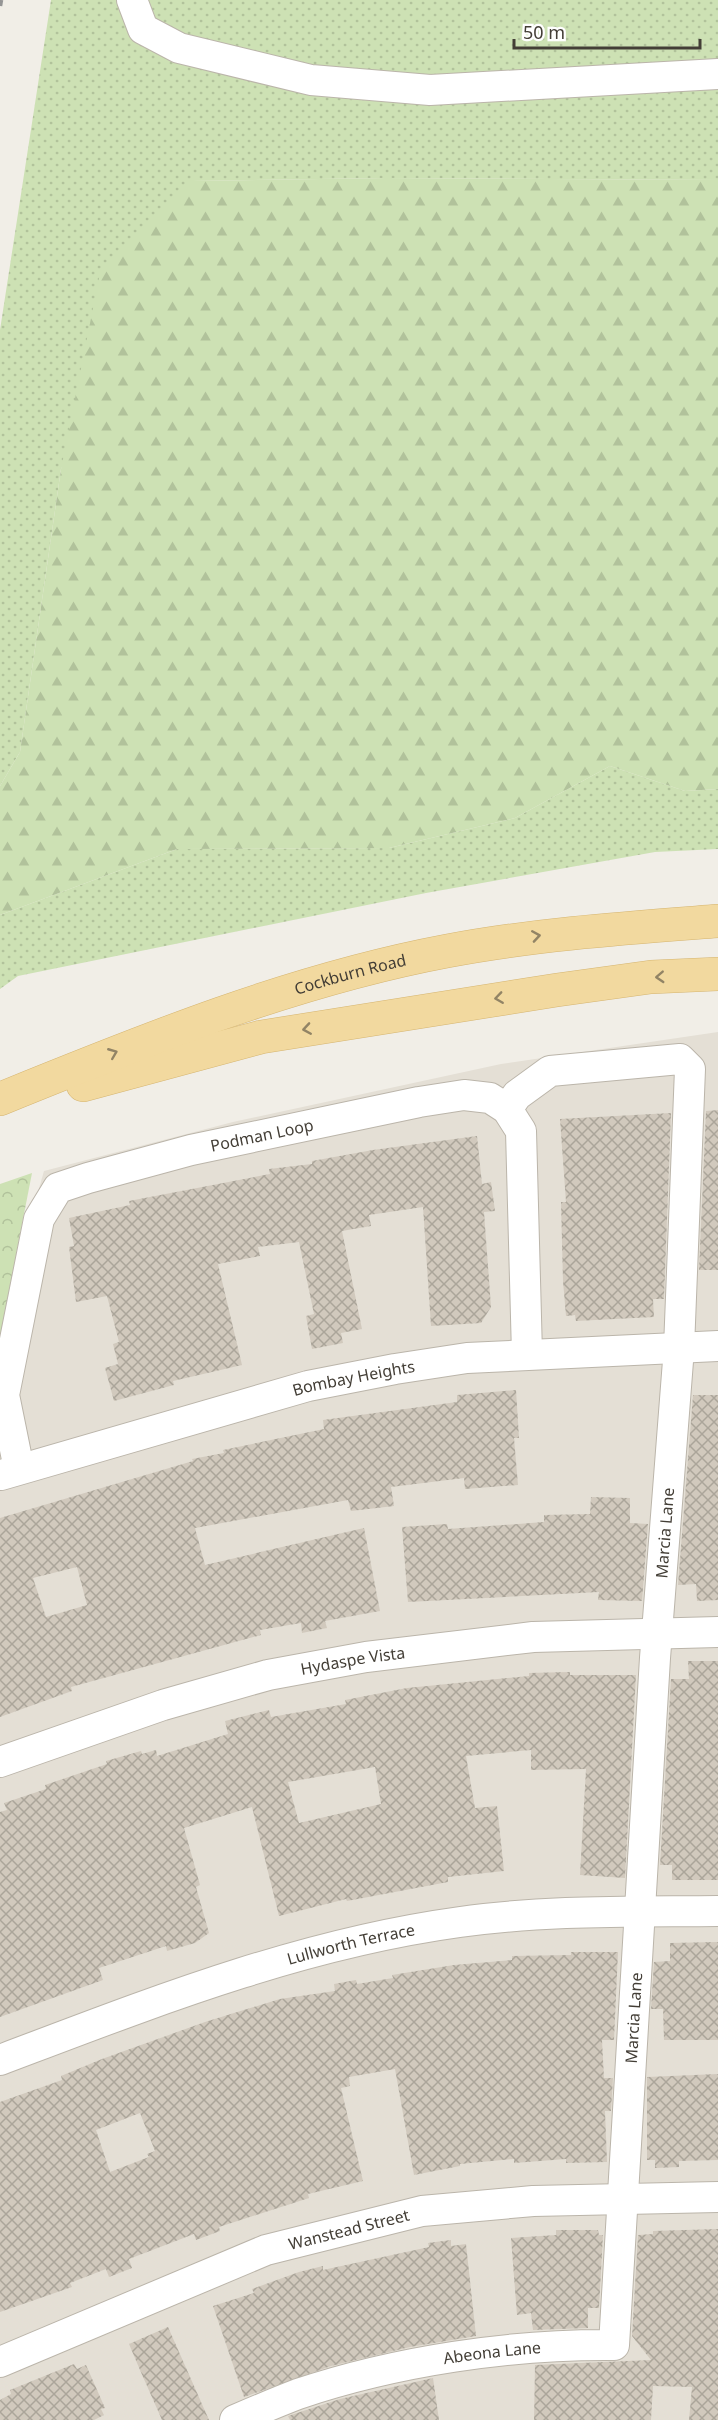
<svg xmlns="http://www.w3.org/2000/svg" width="718" height="2420" font-family="'Noto Sans',sans-serif">
  <style>
    .residential { fill: #e4dfd5 }
    .grass { fill: url(#grass-dots) }
    .forest { fill: url(#forest-firs) }
    .park { fill: url(#park-crowns) }
    .building { fill: url(#building-cross-hatch); fill-rule: evenodd }
    .lines { fill: none; stroke-linecap: round; stroke-linejoin: round }
    .minor-casing { stroke: #bbb5aa; stroke-width: 32 }
    .major-casing { stroke: #d5b571; stroke-width: 34 }
    .minor { stroke: #fff; stroke-width: 30 }
    .major { stroke: #f2d99f; stroke-width: 33 }
    .rail { stroke: #959595; stroke-width: 4.5; stroke-dasharray: 8 8; stroke-linecap: butt }
    .oneway { stroke: #928465 }
    .labels { text-anchor: middle; dominant-baseline: central; stroke-width: 5; stroke-linejoin: round; paint-order: stroke }
    .street-label { font-size: 16px; fill: #433e36; stroke: #fff }
  </style>
  <defs>
    <pattern id="grass-dots" width="8" height="8" patternUnits="userSpaceOnUse" patternTransform="scale(1.5)"><rect width="8" height="8" fill="#cde1b4"/><path d="M2 2h.1M6 6h.1" fill="none" stroke="#b1c29b" stroke-width="1.8" stroke-linecap="round"/></pattern>
    <pattern id="forest-firs" width="22" height="20" patternUnits="userSpaceOnUse" patternTransform="scale(1.5)"><rect width="22" height="20" fill="#cde1b4"/><path d="M5 1l3.5 6h-7zM16 11l3.5 6h-7z" fill="#b1c29b"/></pattern>
    <pattern id="park-crowns" width="20" height="18" patternUnits="userSpaceOnUse" patternTransform="scale(1.5)"><rect width="20" height="18" fill="#cde1b4"/><path d="M2 6a3 3 0 1 1 6 0M12 15a3 3 0 1 1 6 0" fill="none" stroke="#b1c29b"/></pattern>
    <pattern id="building-cross-hatch" width="8" height="8" patternUnits="userSpaceOnUse" patternTransform="scale(1.5)"><rect width="8" height="8" fill="#d1c9bd"/><path d="M0 0l8 8M0 8l8-8" fill="none" stroke="#aba59a"/></pattern>
  </defs>
  <rect width="100%" height="100%" fill="#f1eee7"/>
  <polygon class="residential" points="718,1032 718,2420 0,2420 0,1325 44,1171 233,1122 501,1064"/>
  <g class="grass">
    <polygon points="51,0 718,0 718,180 386,178 193,181 61,469 20,752 0,786 0,330"/>
    <polygon points="610,766 685,791 718,789 718,849 655,852 426,893 18,976 0,989 0,915 177,849 389,848 515,818"/>
  </g>
  <polygon class="forest" points="386,178 718,180 718,789 685,791 610,766 515,818 389,848 177,849 0,915 0,786 20,752 61,469 100,273 192,181"/>
  <polygon class="park" points="32,1173 0,1337 0,1184"/>
  <g class="building">
    <polygon points="718,1110 718,1270 699,1270 706,1111"/>
    <polygon points="671,1113 664,1299 653,1299 654,1317 576,1321 575,1315 566,1316 563,1281 561,1202 566,1202 560,1119"/>
    <polygon points="477,1136 482,1184 491,1182 495,1211 484,1212 491,1307 481,1323 431,1326 423,1207 369,1215 371,1226 342,1231 362,1329 341,1333 343,1343 312,1349 306,1316 314,1314 299,1242 258,1247 260,1256 218,1264 242,1365 173,1381 174,1385 114,1401 105,1368 118,1364 113,1344 119,1342 107,1296 76,1302 69,1247 74,1246 69,1218 130,1205 129,1201 270,1174 269,1169 312,1164 312,1161 373,1150"/>
    <path d="M 516,1390 L 519,1438 L 514,1438 L 518,1485 L 465,1489 L 464,1478 L 391,1487 L 394,1506 L 351,1511 L 348,1500 L 195,1528 L 205,1565 L 364,1528 L 380,1611 L 325,1621 L 327,1628 L 302,1633 L 301,1623 L 260,1630 L 261,1635 L 71,1687 L 72,1691 L 0,1717 L 0,1518 L 193,1461 L 192,1459 L 224,1453 L 223,1450 L 324,1429 L 323,1420 L 457,1402 L 457,1395 ZM 77,1567 L 87,1605 L 46,1617 L 33,1578 Z"/>
    <polygon points="693,1395 718,1395 718,1600 697,1601 696,1584 678,1585"/>
    <polygon points="591,1497 630,1498 630,1523 648,1524 642,1601 598,1600 599,1592 408,1602 402,1527 447,1524 448,1529 544,1522 544,1515 590,1514"/>
    <polygon points="688,1661 718,1661 718,1880 672,1880 672,1865 660,1865 671,1679 689,1679"/>
    <path d="M 570,1672 L 570,1675 L 636,1675 L 625,1878 L 580,1875 L 586,1769 L 531,1770 L 531,1750 L 466,1756 L 475,1808 L 497,1806 L 504,1871 L 448,1877 L 448,1882 L 347,1901 L 346,1899 L 279,1916 L 252,1807 L 184,1828 L 200,1885 L 196,1887 L 209,1933 L 195,1943 L 167,1951 L 166,1946 L 99,1968 L 103,1980 L 0,2017 L 0,1812 L 7,1810 L 4,1803 L 46,1789 L 45,1785 L 107,1764 L 106,1761 L 141,1751 L 142,1754 L 156,1750 L 157,1756 L 228,1734 L 225,1721 L 269,1710 L 271,1717 L 346,1704 L 345,1700 L 407,1688 L 529,1676 L 529,1673 ZM 375,1767 L 381,1804 L 299,1823 L 288,1782 Z"/>
    <polygon points="718,1942 718,2040 664,2040 663,2009 651,2009 654,1962 670,1961 670,1943"/>
    <path d="M 571,1952 L 618,1952 L 614,2040 L 602,2040 L 604,2078 L 613,2078 L 611,2111 L 605,2111 L 607,2162 L 566,2163 L 566,2159 L 514,2163 L 514,2159 L 460,2164 L 460,2166 L 414,2175 L 395,2069 L 349,2077 L 350,2086 L 341,2088 L 363,2181 L 308,2194 L 309,2198 L 219,2227 L 220,2231 L 196,2240 L 194,2234 L 129,2259 L 132,2268 L 109,2277 L 106,2269 L 70,2283 L 72,2287 L 0,2312 L 0,2102 L 62,2080 L 61,2076 L 102,2059 L 205,2022 L 280,1999 L 335,1991 L 334,1984 L 356,1980 L 357,1984 L 393,1978 L 392,1975 L 454,1965 L 512,1960 L 512,1956 L 571,1955 ZM 140,2113 L 155,2151 L 147,2154 L 149,2157 L 110,2172 L 96,2130 Z"/>
    <polygon points="718,2074 718,2160 679,2161 679,2167 655,2168 655,2160 647,2160 647,2077"/>
    <polygon points="718,2229 718,2420 689,2420 692,2387 653,2386 651,2420 534,2420 535,2365 651,2360 632,2336 638,2235 653,2234 653,2231"/>
    <polygon points="556,2230 598,2230 599,2235 603,2235 599,2308 588,2308 588,2328 533,2330 531,2313 517,2315 511,2238 556,2235"/>
    <polygon points="451,2240 451,2246 466,2244 476,2336 410,2347 331,2366 244,2397 213,2306 254,2293 252,2289 299,2272 323,2266 323,2270 429,2247 428,2243"/>
    <polygon points="168,2327 209,2420 162,2420 140,2370 129,2344"/>
    <polygon points="74,2364 77,2369 86,2365 105,2408 101,2409 104,2415 94,2420 0,2420 0,2400 11,2394 10,2390"/>
    <polygon points="433,2378 439,2420 290,2420 288,2416 340,2399"/>
  </g>
  <g class="lines">
    <g class="minor-casing">
      <g id="minor">
        <polyline points="132,0 143,29 179,48 311,80 430,90 718,74"/>
        <path id="s1" d="M 19,1469 L 4,1395 L 39,1219 L 58,1188 L 88,1178 L 191,1150 L 419,1102 L 464,1095 L 490,1098 L 507,1109 L 521,1131 L 527,1354"/>
        <path id="s2" d="M 1,1475 L 308,1386 L 395,1369 L 467,1358 L 718,1346"/>
        <path id="s3" d="M 0,1762 L 163,1705 L 268,1675 L 366,1657 L 533,1637 L 718,1632"/>
        <path id="s4" d="M 0,2060 C 151,2003 299,1944 460,1922 C 545,1910 632,1912 718,1911"/>
        <path id="s5" d="M 0,2362 L 266,2250 L 422,2211 L 533,2201 L 718,2197"/>
        <path id="s6" d="M 235,2420 C 256,2411 277,2402 298,2394 C 396,2361 511,2344 614,2345 L 655,1658 L 679,1348 L 690,1069 L 680,1059 L 550,1071 L 517,1095 L 507,1109"/>
      </g>
    </g>
    <g class="major-casing">
      <g id="major">
        <polyline points="83,1085 261,1037 557,990 651,977 718,974"/>
        <path id="s7" d="M 0,1099 C 145,1040 293,980 447,951 C 537,934 627,928 718,921"/>
      </g>
    </g>
    <use href="#minor" class="minor"/>
    <use href="#major" class="major"/>
    <polyline class="rail" points="0,6 1,0"/>
  </g>
  <defs><path id="oneway-chevron" d="M-2-3.5L2.5 0L-2 3.5" fill="none" stroke-width="1.6" stroke-linecap="round" stroke-linejoin="round" transform="scale(1.5)"/></defs>
  <g class="oneway">
    <use href="#oneway-chevron" transform="translate(536 936) rotate(-9)"/>
    <use href="#oneway-chevron" transform="translate(660 977) rotate(177)"/>
    <use href="#oneway-chevron" transform="translate(499 998) rotate(172)"/>
    <use href="#oneway-chevron" transform="translate(307 1029) rotate(171)"/>
    <use href="#oneway-chevron" transform="translate(113 1053) rotate(-22)"/>
  </g>
  <g class="labels">
    <g class="street-label">
      <text stroke="none"><textPath href="#s7" startOffset="372">Cockburn Road</textPath></text>
      <text stroke="none"><textPath href="#s1" startOffset="502">Podman Loop</textPath></text>
      <text stroke="none"><textPath href="#s2" startOffset="366">Bombay Heights</textPath></text>
      <text stroke="none"><textPath href="#s6" startOffset="1203">Marcia Lane</textPath></text>
      <text stroke="none"><textPath href="#s3" startOffset="368">Hydaspe Vista</textPath></text>
      <text stroke="none"><textPath href="#s4" startOffset="370">Lullworth Terrace</textPath></text>
      <text stroke="none"><textPath href="#s6" startOffset="717">Marcia Lane</textPath></text>
      <text stroke="none"><textPath href="#s5" startOffset="374">Wanstead Street</textPath></text>
      <text stroke="none"><textPath href="#s6" startOffset="267">Abeona Lane</textPath></text>
    </g>
  </g>
  <path d="M514 39v9h186v-9" fill="none" stroke="#433e36" stroke-width="3"/>
  <text x="523" y="39" font-size="18" fill="#433e36" stroke="#ffffff" stroke-width="4.5" paint-order="stroke">50 m</text>
</svg>
